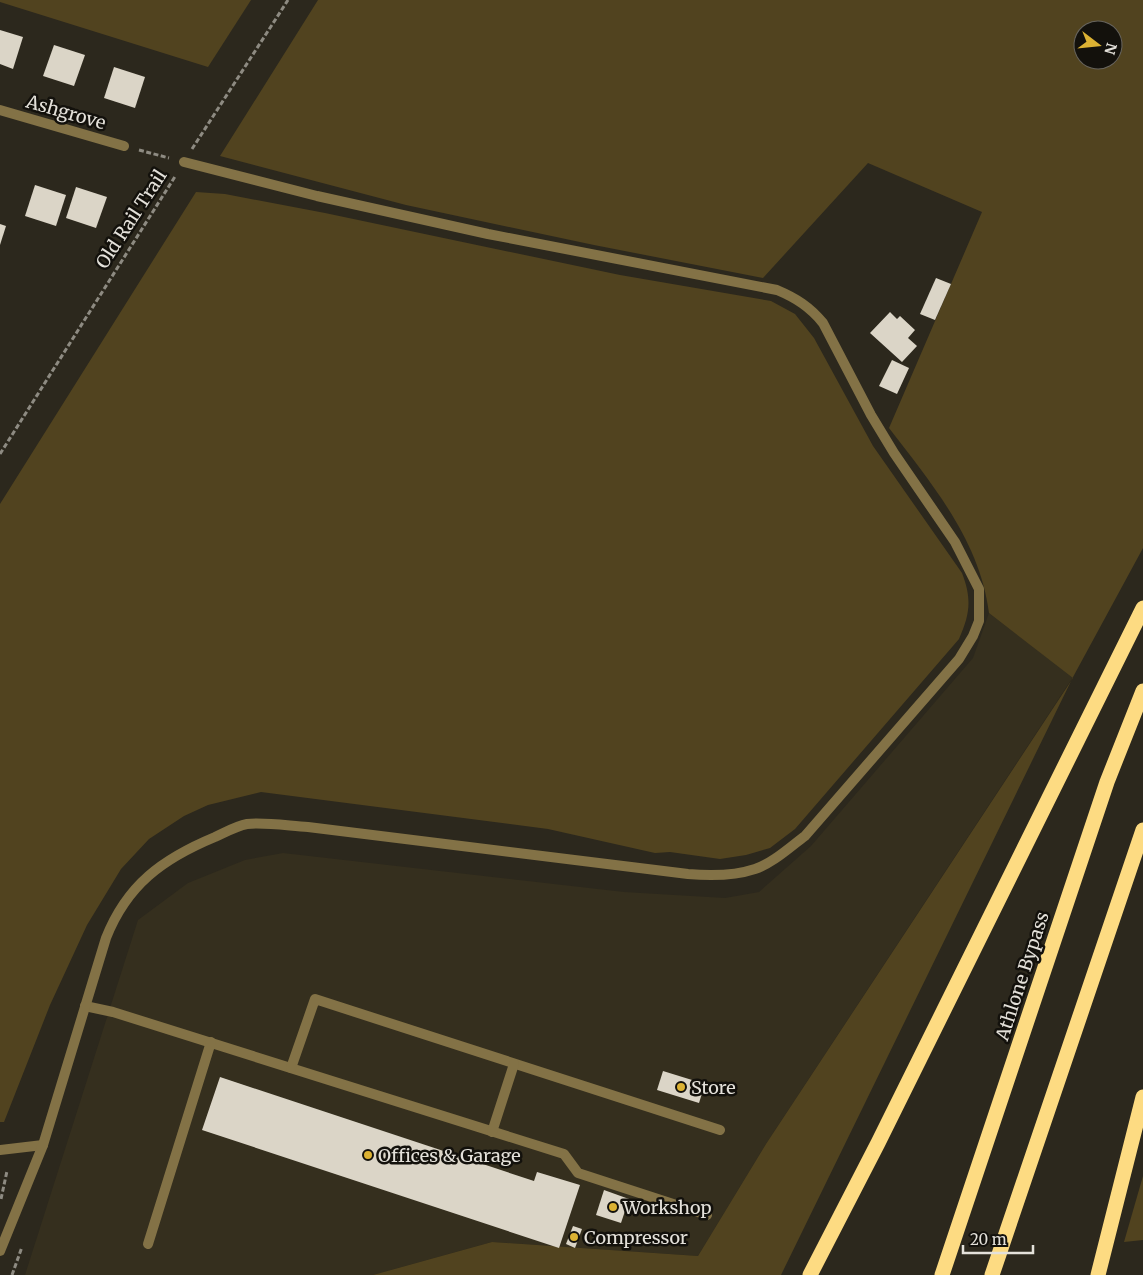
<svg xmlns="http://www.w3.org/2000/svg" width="1143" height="1275" font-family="Merriweather,serif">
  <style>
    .built { fill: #352f1e }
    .green { fill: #51431f; fill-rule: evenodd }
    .building { fill: #dbd5c7 }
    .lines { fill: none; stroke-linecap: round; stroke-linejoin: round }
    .path { stroke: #8e8b82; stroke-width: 3; stroke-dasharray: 5 2.5; stroke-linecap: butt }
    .lane { stroke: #837246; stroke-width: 10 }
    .street { stroke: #837246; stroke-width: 10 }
    .highway { stroke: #fddb82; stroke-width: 15 }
    .poi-dot { fill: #dcb233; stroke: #13110c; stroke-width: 2 }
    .labels { text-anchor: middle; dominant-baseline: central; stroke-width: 5; stroke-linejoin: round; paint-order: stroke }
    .street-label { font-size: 18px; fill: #e4e1da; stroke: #13110c }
    .poi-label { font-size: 18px; fill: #e4e1da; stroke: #13110c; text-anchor: start }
  </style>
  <rect width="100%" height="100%" fill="#2c281d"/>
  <polygon class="built" points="989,613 1073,677 766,1144 698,1256 492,1242 373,1275 25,1275 138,920 188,883 245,860 283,853 624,892 725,898 759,892 811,846 973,658"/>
  <g class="green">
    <polygon points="0,0 251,0 208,67 0,2"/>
    <path d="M 318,0 L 1143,0 L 1143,548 L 1073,677 L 781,1275 L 373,1275 L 492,1242 L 698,1256 L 766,1144 L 1073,678 L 989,613 C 980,541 932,484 889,428 L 982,212 L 868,163 L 763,278 L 594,245 L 406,205 L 220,156 ZM 1083,30 L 1113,30 L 1113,60 L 1083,60 Z"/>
    <path d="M 196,192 L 225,194 L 325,213 L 620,275 L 771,301 L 795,314 L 814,338 L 873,446 L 962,573 C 972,599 970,614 959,639 L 795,829 L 770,848 L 746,855 L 720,859 L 670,852 L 655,853 L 548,829 L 261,792 L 208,805 L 184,816 L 149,839 L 121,869 L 87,925 L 50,1005 L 4,1122 L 0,1122 L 0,504 Z"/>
    <polygon points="1143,1176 1143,1240 1124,1242"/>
  </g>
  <g class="building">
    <polygon points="0,30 23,37 13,69 0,64"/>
    <polygon points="54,45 85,55 74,86 43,76"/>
    <polygon points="114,67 145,77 135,108 104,98"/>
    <polygon points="35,185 66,195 56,226 25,216"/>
    <polygon points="76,187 107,197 96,228 66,218"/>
    <polygon points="0,224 6,226 0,245"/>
    <polygon points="936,278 951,284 935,320 920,314"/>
    <polygon points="890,312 897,319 900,316 915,330 908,338 917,346 902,362 870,333"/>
    <polygon points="892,360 909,368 897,394 879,386"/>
    <polygon points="663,1071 705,1084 699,1103 657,1090"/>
    <polygon points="220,1077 534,1181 537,1172 580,1185 559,1248 202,1130"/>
    <polygon points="604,1190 629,1199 621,1223 596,1215"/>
    <polygon points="573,1226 582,1229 575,1248 566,1244"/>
  </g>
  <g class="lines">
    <g class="path">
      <polyline points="192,149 288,0"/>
      <polyline points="139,150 169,158"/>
      <polyline points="0,454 176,175"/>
      <polyline points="1,1199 7,1171"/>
      <polyline points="12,1275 22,1247"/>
    </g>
    <g class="lane">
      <polyline points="85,1006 113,1012 564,1154 578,1173 707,1215"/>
      <polyline points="291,1068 315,999 720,1130"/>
      <polyline points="492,1132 514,1064"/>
      <polyline points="0,1150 43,1145"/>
      <polyline points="148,1244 211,1042"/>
    </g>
    <g class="street">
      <polyline points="0,110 124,146"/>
      <path d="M 0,1251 L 43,1145 L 106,938 C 127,885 162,859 215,837 C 224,833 236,826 247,824 C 264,822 290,826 308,827 L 688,874 C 710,876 734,876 755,869 C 773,863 790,847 805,836 L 959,659 L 973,636 L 979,621 L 979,589 L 955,542 L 894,453 L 871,415 L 823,323 C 810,307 796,298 777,290 L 488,234 L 317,196 L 184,162"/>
    </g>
    <g class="highway">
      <polyline points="810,1275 878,1143 1143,608"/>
      <polyline points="942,1275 1107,782 1143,691"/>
      <polyline points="992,1275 1143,830"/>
      <polyline points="1098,1275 1143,1097"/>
    </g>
  </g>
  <g class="poi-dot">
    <circle cx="681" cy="1087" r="5"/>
    <circle cx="368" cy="1155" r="5"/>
    <circle cx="613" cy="1207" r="5"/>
    <circle cx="574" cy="1237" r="5"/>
  </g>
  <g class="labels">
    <g class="street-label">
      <text transform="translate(66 112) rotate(16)">Ashgrove</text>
      <text transform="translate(131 219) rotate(-57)">Old Rail Trail</text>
      <text transform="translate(1022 976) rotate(-72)">Athlone Bypass</text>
    </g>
    <g class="poi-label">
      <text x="691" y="1087">Store</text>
      <text x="378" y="1155">Offices &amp; Garage</text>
      <text x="623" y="1207">Workshop</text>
      <text x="584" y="1237">Compressor</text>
    </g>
  </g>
  <g transform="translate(1098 45) rotate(106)"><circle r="24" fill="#13110c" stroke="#67645e"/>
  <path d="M0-4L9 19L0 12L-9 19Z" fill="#dcb233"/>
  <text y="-8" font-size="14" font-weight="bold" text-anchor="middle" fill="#e4e1da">N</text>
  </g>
  <path d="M963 1245v8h70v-8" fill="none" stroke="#e4e1da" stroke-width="2.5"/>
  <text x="970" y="1245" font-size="15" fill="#e4e1da" stroke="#13110c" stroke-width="4" paint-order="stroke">20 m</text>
</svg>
